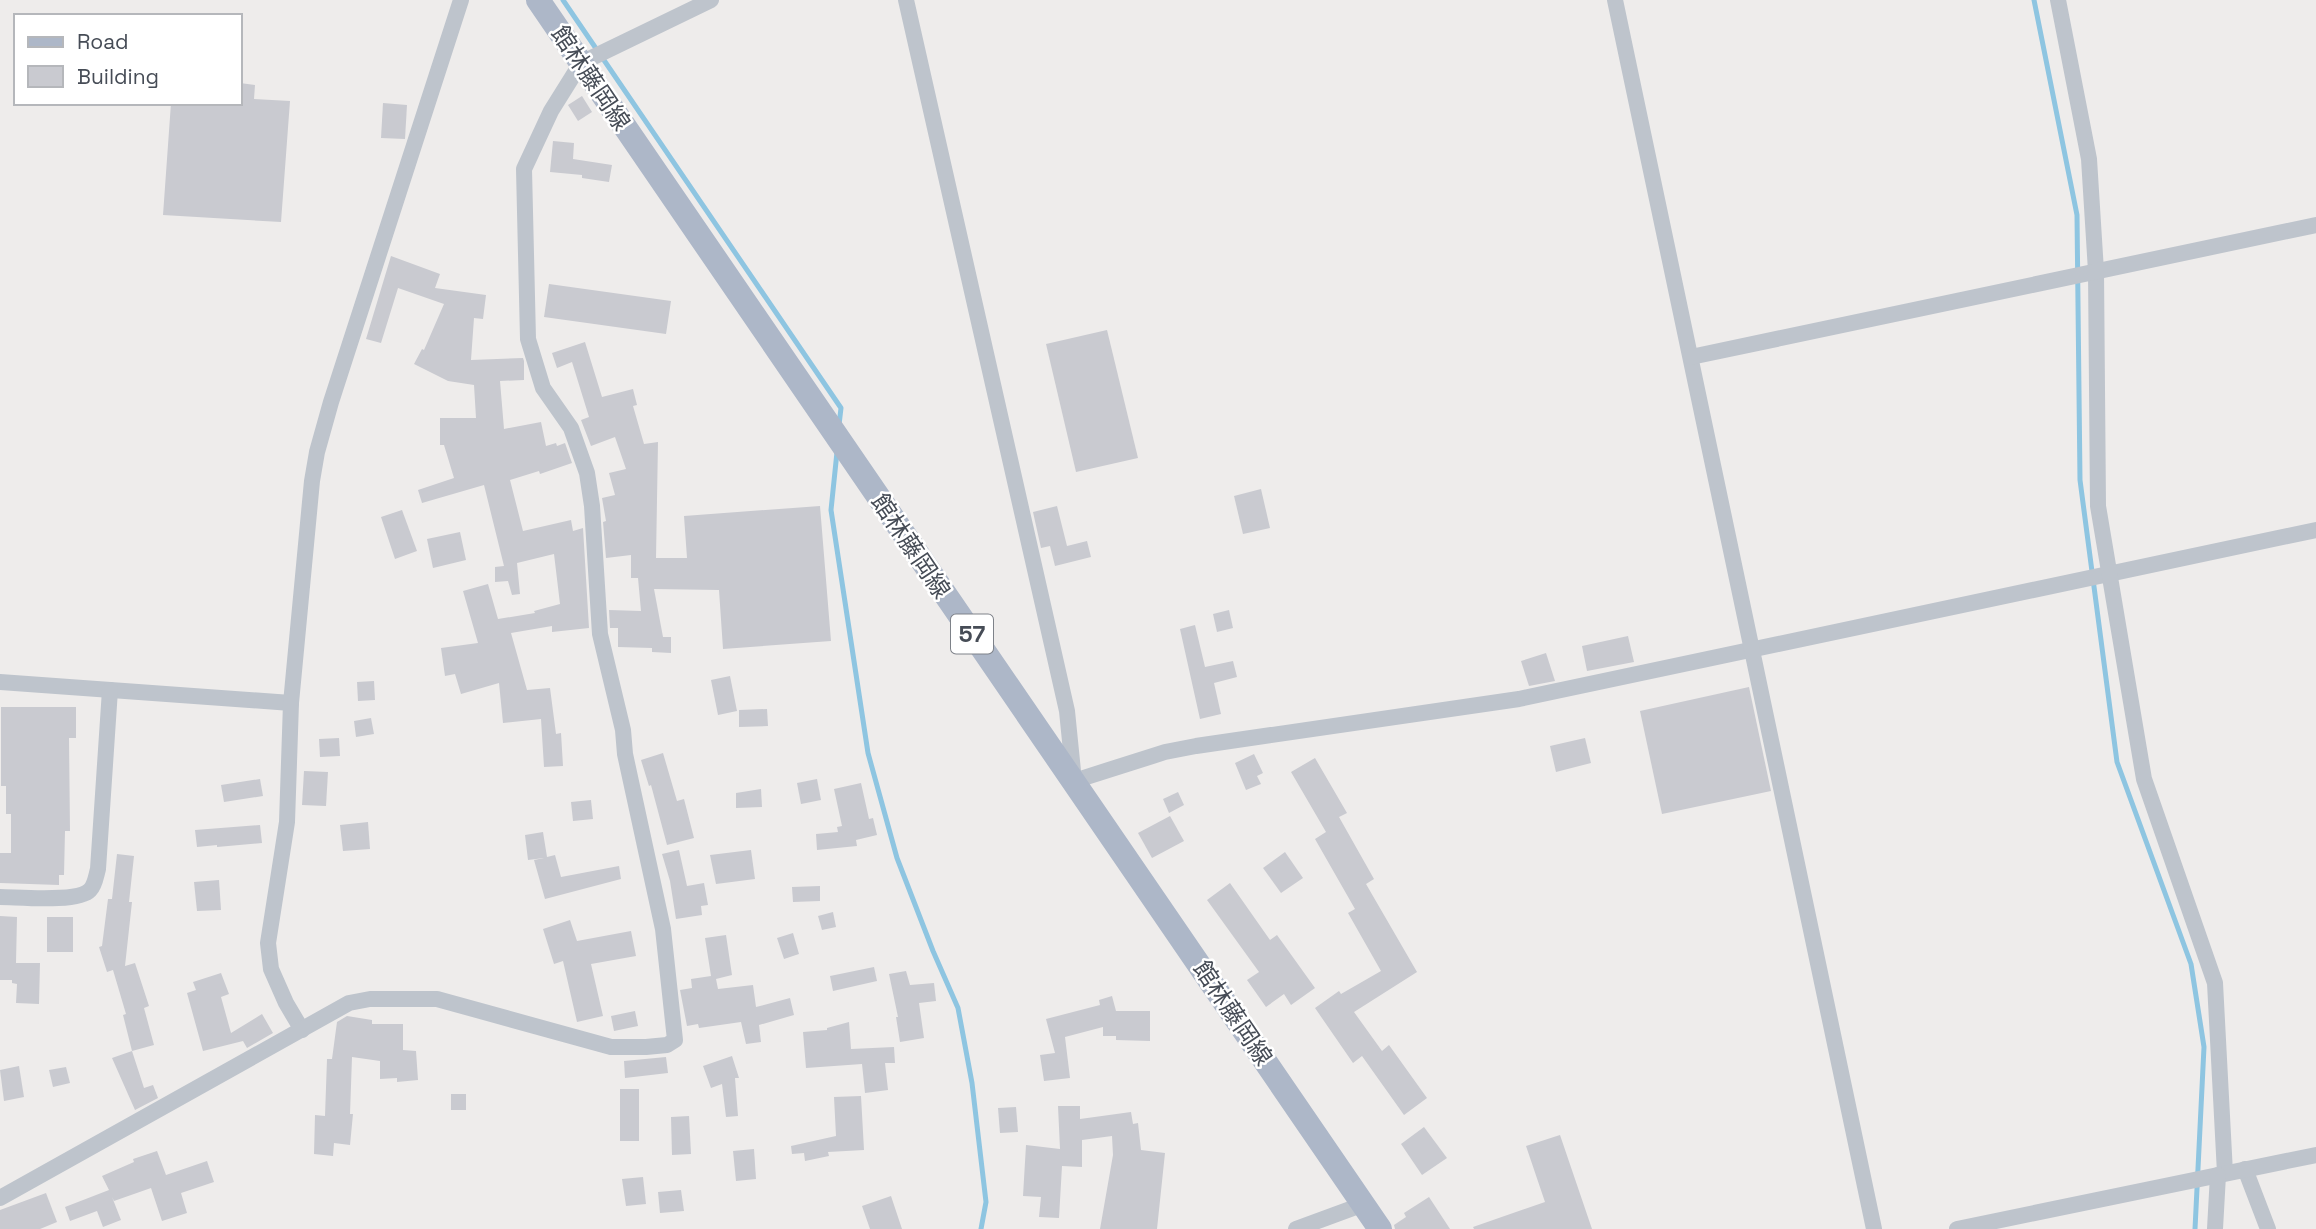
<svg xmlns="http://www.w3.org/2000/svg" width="2316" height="1229" font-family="'Space Grotesk','Noto Sans JP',sans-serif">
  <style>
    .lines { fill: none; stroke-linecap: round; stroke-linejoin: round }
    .stream { stroke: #8ec5e1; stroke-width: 5 }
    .building { fill: #c9cad0 }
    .street { stroke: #bec4cc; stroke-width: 16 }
    .primary { stroke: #adb7c8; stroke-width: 24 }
    .labels { text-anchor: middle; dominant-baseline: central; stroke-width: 5; stroke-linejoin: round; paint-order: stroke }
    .shield { fill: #fff; stroke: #7e8289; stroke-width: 2 }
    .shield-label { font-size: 23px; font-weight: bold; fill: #464c56 }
    .street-label { font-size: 24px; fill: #464c56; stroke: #fff }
  </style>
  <rect width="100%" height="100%" fill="#eeeceb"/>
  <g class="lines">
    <g class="stream">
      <polyline points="563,0 841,408 839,425"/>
      <polyline points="2034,0 2077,215 2080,480 2117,762 2191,964 2204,1047 2195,1229"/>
      <polyline points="837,452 831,510 868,753 897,858 933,951 958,1008 972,1083 986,1202 981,1229"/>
    </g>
  </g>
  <g class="building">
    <polygon points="240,83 255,85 254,99 290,101 281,222 163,215 171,103 240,103"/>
    <polygon points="582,96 592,112 578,121 568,105"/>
    <polygon points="383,103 407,105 405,139 381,138"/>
    <polygon points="553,141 574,143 573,159 612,165 609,182 582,178 582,175 550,172"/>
    <polygon points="391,256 440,274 435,288 486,295 483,319 474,318 471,360 523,358 524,361 524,380 500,381 504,429 541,422 546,446 556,443 557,446 565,443 572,463 540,474 539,471 510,480 523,531 571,520 573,531 583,528 589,628 552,632 552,626 511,633 527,690 550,688 556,734 561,733 563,766 544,767 541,719 503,723 499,683 461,694 455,674 445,676 441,648 478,643 463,591 488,584 498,619 535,613 534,611 560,604 554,554 517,563 520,594 512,595 508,581 495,582 495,567 504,566 484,485 422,503 418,490 454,478 444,445 440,445 440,418 476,418 474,385 448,381 414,364 422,349 424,350 444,304 398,288 381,343 366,339"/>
    <polygon points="549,284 671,301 666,334 544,317"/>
    <polygon points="1107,330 1138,458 1076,472 1046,344"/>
    <polygon points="585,342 602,397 633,389 637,405 633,406 644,444 658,442 656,558 687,558 684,516 820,506 831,641 723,649 719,590 654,589 663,637 671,637 671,653 652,652 652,648 618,647 618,628 610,628 609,610 641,611 638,578 631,578 631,555 606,558 603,522 606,521 602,498 615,495 609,473 626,469 615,437 591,446 581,420 589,417 572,362 557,368 552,353"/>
    <polygon points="1261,489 1270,528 1243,534 1234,496"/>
    <polygon points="1057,506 1067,546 1087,541 1091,557 1055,566 1050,546 1041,548 1033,512"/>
    <polygon points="402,510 417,551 395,559 381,517"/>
    <polygon points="460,532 466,560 433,568 427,539"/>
    <polygon points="1229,610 1233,628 1217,632 1213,614"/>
    <polygon points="1195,625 1205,667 1233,661 1237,677 1214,683 1221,714 1200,719 1180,629"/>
    <polygon points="1628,636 1634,662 1587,671 1582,646"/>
    <polygon points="1546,653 1555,681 1529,686 1521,661"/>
    <polygon points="730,676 737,711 718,715 711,680"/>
    <polygon points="374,681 375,700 358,701 357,682"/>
    <polygon points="1749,687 1771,791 1662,814 1640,711"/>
    <polygon points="1,707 76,707 76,738 69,738 70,831 65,831 64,875 59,875 59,885 0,883 0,853 11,853 11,814 6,814 6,786 1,786"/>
    <polygon points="767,709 768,726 739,727 739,710"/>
    <polygon points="371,718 374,734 356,737 354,721"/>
    <polygon points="339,738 340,756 320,757 319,739"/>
    <polygon points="1585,738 1591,763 1556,772 1550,746"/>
    <polygon points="663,753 677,801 684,799 694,838 667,845 651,785 649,786 641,760"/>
    <polygon points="1254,754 1263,773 1257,776 1261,784 1246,790 1235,763"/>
    <polygon points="1315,758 1347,813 1339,817 1374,879 1366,884 1417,972 1354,1012 1382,1051 1389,1045 1427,1098 1404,1115 1362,1056 1353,1063 1315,1008 1339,991 1341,994 1381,971 1348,913 1355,909 1315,839 1326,832 1291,772"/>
    <polygon points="304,771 328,772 326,806 302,805"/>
    <polygon points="260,779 263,796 224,802 221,785"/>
    <polygon points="817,779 821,800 801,804 797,783"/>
    <polygon points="861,783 869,819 873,818 877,835 856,840 857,846 817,850 816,834 838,832 837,827 842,826 834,789"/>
    <polygon points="761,789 762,807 736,808 736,793"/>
    <polygon points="1178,792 1184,805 1169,813 1163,799"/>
    <polygon points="591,800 593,819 573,821 571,802"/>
    <polygon points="1170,816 1184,841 1152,858 1138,833"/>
    <polygon points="368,822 370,849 343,851 340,825"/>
    <polygon points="260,825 262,843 217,847 217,845 197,847 195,830"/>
    <polygon points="543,832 547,857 555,855 561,877 619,866 621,879 545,899 534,860 544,858 528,860 525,835"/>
    <polygon points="679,850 687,886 704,883 708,905 701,906 702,915 676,919 670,881 662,854"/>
    <polygon points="751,850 755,879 716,884 710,855"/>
    <polygon points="1285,852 1303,878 1281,893 1263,868"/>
    <polygon points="117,854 134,856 129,902 132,902 125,966 135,963 149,1006 144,1008 154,1045 132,1051 123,1015 126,1014 113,970 107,972 99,947 102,946 108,899 112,899"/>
    <polygon points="219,880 221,910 197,911 194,882"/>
    <polygon points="1230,883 1270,940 1277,935 1315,988 1291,1005 1284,994 1266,1007 1247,980 1259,972 1207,900"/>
    <polygon points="820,886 820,901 793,902 792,887"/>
    <polygon points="833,912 836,927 822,930 818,916"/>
    <polygon points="0,916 17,917 16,963 40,963 39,1004 16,1003 17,984 12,983 12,980 0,980"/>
    <rect x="47" y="917" width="26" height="35"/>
    <polygon points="570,920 577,941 631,931 636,956 591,964 603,1016 577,1022 563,961 554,964 543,929"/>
    <polygon points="793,933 799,954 784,959 777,938"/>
    <polygon points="726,935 732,975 716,979 718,989 753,985 756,1007 790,998 794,1015 759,1025 761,1042 746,1044 741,1022 699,1028 698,1024 687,1026 680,990 692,988 691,979 711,976 705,938"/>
    <polygon points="874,967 877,981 833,991 830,976"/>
    <polygon points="906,971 910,985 934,983 936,1001 919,1003 924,1038 900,1042 896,1017 898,1017 889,974"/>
    <polygon points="221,973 229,994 221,997 231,1033 262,1014 273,1033 247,1048 243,1041 203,1051 187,993 196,990 193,982"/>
    <polygon points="1112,996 1116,1011 1150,1011 1150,1041 1116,1040 1116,1036 1103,1036 1103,1027 1065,1037 1070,1078 1044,1081 1040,1055 1055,1053 1046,1019 1100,1005 1099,1000"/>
    <polygon points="635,1011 638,1026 614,1031 611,1016"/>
    <polygon points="347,1016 372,1020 372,1024 403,1024 403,1050 416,1051 418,1080 397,1082 397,1078 380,1079 380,1061 352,1057 350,1114 353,1114 350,1145 334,1143 333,1156 314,1154 315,1115 325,1116 327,1059 332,1059 337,1022"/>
    <polygon points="849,1022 851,1049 894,1047 895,1063 885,1063 888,1090 865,1093 862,1064 806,1068 803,1032 827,1030 827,1028"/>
    <polygon points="132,1051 144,1088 153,1085 158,1098 135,1110 112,1058"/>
    <polygon points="732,1056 739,1078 735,1078 738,1116 726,1117 722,1084 711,1088 703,1066"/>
    <polygon points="666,1057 668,1073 625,1078 624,1061"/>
    <polygon points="19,1066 24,1097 4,1101 0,1070"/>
    <polygon points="66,1067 70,1083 53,1087 49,1070"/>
    <rect x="620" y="1089" width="19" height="52"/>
    <rect x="451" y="1094" width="15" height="16"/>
    <polygon points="861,1096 864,1150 828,1152 829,1156 805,1161 804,1153 792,1154 791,1146 836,1136 834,1097"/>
    <polygon points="1058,1106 1080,1106 1080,1119 1131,1112 1133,1124 1138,1123 1141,1150 1165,1153 1157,1229 1100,1229 1113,1155 1112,1136 1082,1140 1082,1167 1062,1166 1059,1218 1039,1217 1041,1197 1023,1196 1026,1145 1060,1149"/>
    <polygon points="1016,1107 1018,1132 1000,1133 998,1108"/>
    <polygon points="689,1116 691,1154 672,1155 671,1117"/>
    <polygon points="1424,1127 1447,1158 1422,1175 1401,1144"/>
    <polygon points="1560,1135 1592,1229 1474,1229 1473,1227 1545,1202 1526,1146"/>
    <polygon points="754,1149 756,1179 736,1181 733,1151"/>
    <polygon points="157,1151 166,1175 207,1161 214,1182 181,1193 187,1213 162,1221 151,1188 114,1201 112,1197 121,1220 103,1227 97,1211 70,1221 65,1207 109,1190 102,1176 134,1162 133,1159"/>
    <polygon points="643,1177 646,1204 626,1206 622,1179"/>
    <polygon points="681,1190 684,1211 660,1213 658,1192"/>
    <polygon points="46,1193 57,1222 40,1229 0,1229 0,1210"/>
    <polygon points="891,1196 902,1229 870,1229 862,1206"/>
    <polygon points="1429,1197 1450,1229 1395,1229 1394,1225 1406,1217 1404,1213"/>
  </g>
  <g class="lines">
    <g class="street">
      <polyline points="906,0 1067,711 1074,781 1165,752 1196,746 1519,699 2316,530"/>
      <polyline points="1615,0 1874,1229"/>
      <polyline points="2058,0 2089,159 2096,271 2098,506 2144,779 2215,983 2225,1173"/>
      <polyline points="1691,357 2316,225"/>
      <polyline points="0,682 291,703"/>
      <path d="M 0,897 C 18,897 78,903 90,890 C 95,885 96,876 98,869 L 110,690"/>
      <polyline points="302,1030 286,1003 271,969 268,943 287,822 291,703 312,481 317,452 331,402 461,0"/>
      <polyline points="2245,1169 2268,1229"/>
      <polyline points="0,1198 349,1003 370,999 437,999 611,1047 646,1047 667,1045 675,1040 663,929 625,754 623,730 600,634 592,506 587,473 571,428 543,388 528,339 524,169 551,111 581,63 711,0"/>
      <polyline points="1296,1229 1364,1204"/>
      <polyline points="1957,1229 2316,1155"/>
      <polyline points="2215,1229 2218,1175"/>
    </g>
    <polyline class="primary" points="538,0 1380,1229"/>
  </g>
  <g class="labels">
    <rect class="shield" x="951" y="614.5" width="42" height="39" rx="5"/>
    <g class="shield-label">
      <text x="972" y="634">57</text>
    </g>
    <g class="street-label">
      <text transform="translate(591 78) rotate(56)">館林藤岡線</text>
      <text transform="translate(911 546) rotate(56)">館林藤岡線</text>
      <text transform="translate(1233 1013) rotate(56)">館林藤岡線</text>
    </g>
  </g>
  <rect x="14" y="14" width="228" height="91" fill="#ffffff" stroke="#b5b7bb" stroke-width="2"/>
  <rect x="28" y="37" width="35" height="10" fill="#adb7c8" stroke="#b5b7bb" stroke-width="2"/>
  <text x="77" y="49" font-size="21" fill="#464c56">Road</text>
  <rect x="28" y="66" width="35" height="21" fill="#c9cad0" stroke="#b5b7bb" stroke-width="2"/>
  <text x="77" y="84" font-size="21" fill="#464c56">Building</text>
</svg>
